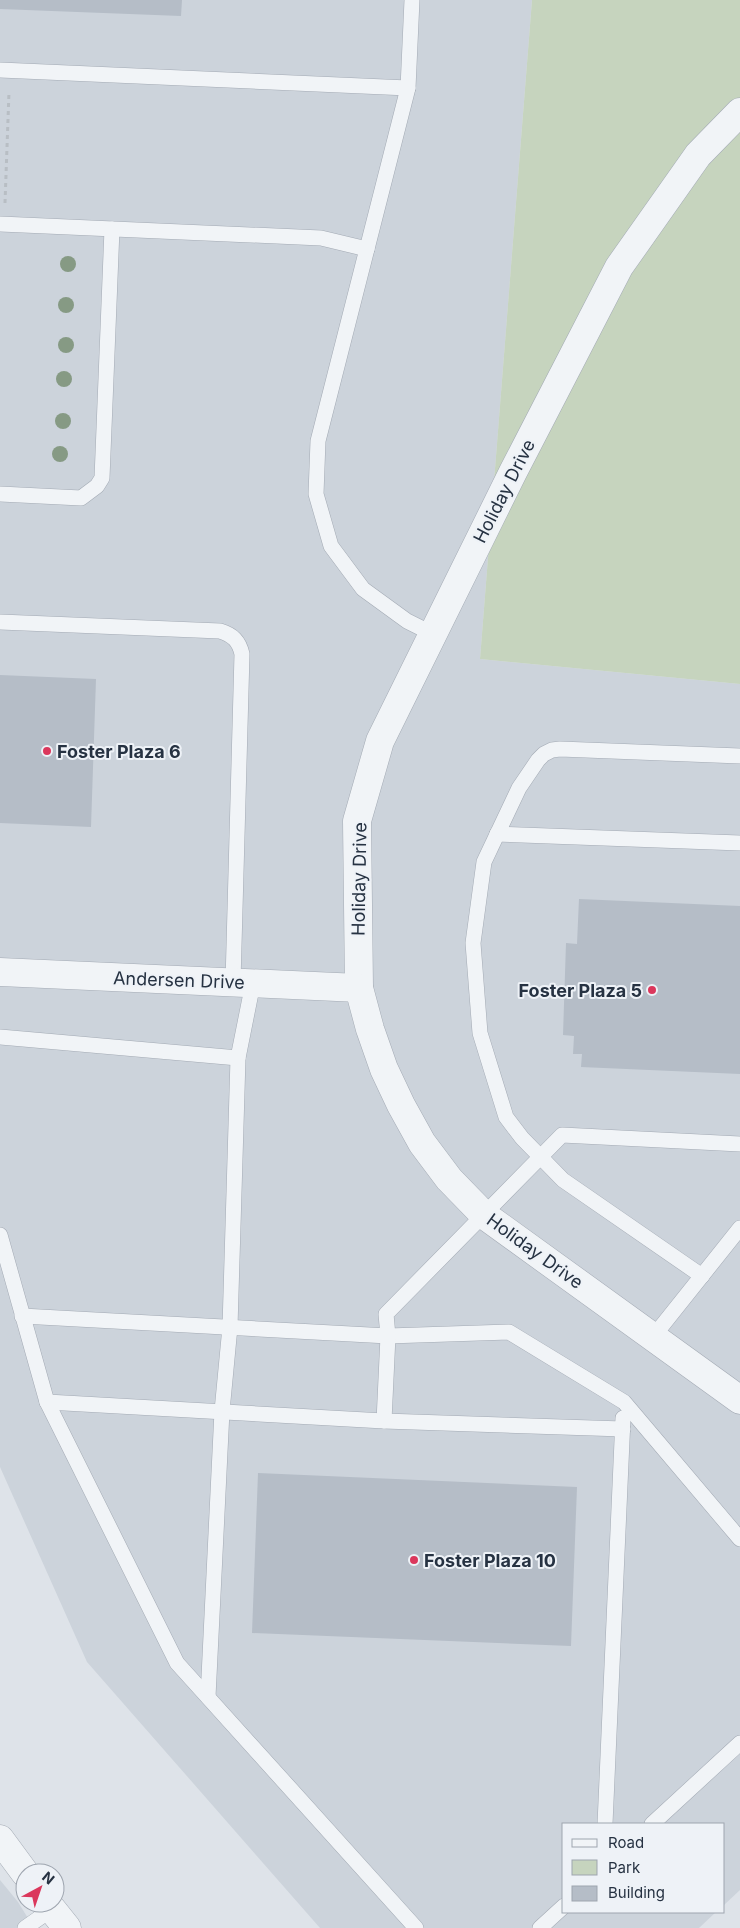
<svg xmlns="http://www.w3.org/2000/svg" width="740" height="1928" font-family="Inter,sans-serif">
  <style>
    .built { fill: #ccd3db }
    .green { fill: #c6d4be }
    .building { fill: #b5bdc7 }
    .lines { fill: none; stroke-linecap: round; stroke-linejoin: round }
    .service-casing { stroke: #a3aab4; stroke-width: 16 }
    .minor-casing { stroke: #a3aab4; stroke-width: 29 }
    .path { stroke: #b8bec4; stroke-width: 3; stroke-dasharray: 4 4; stroke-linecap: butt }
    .service { stroke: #f1f4f7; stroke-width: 15 }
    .minor { stroke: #f1f4f7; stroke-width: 28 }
    .tree { fill: #869a84 }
    .poi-dot { fill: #db375c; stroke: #eef2f7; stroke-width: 2 }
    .labels { text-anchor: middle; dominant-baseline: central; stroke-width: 4; stroke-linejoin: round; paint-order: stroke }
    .street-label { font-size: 18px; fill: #263242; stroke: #eef2f7 }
    .poi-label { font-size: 18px; font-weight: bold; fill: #263242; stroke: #eef2f7; text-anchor: start }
  </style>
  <rect width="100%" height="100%" fill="#dee3e9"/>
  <g class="built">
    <polygon points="0,0 532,0 480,659 740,684 740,1890 724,1905 724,1824 564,1824 564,1912 716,1912 699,1928 320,1928 87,1662 0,1467"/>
    <polygon points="0,1880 18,1902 34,1928 0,1928"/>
  </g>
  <polygon class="green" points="532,0 740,0 740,684 480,659"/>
  <g class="building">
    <polygon points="0,0 182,0 181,16 0,9"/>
    <polygon points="0,675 96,679 91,827 0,823"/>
    <polygon points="579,899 740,906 740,1074 581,1067 582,1054 573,1054 574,1036 563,1035 566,943 577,944"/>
    <polygon points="258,1473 577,1487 571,1646 252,1633"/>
  </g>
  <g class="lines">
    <g class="service-casing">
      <g id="service">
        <polyline points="412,0 408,88 318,441 316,494 331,546 363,589 407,621 433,634"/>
        <polyline points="0,70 408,88"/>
        <polyline points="0,224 321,238 367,249"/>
        <polyline points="0,494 81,498 97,486 102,478 112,229"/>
        <path d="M 0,622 L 220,631 C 233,635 239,641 242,654 L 233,982"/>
        <polyline points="497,834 740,843"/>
        <polyline points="0,1037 238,1058"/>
        <polyline points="0,1235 47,1402 177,1663 416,1928"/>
        <polyline points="702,1276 563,1180 522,1138 506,1117 480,1033 473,943 484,862 519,788 538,760 544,754 552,750 560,749 740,756"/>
        <polyline points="22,1316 388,1336 509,1332 624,1402 740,1539"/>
        <polyline points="653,1337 740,1228"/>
        <polyline points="47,1402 384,1421 623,1429"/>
        <polyline points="384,1421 388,1336 386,1314 562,1135 740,1144"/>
        <polyline points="208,1697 222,1411 230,1327 238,1058 253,983"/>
        <polyline points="605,1824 623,1418"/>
        <polyline points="652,1824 740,1743"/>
        <polyline points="25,1928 52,1909"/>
        <polyline points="540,1928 564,1906"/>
      </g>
    </g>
    <g class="minor-casing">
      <g id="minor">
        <polyline points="740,112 698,155 619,267 513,472 380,741 357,821 359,988 370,1029 384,1069 401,1105 422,1143 449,1179 484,1215 740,1400"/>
        <polyline points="0,972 359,988"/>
        <polyline points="0,1839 25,1873"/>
        <polyline points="47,1903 67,1928"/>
      </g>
    </g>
    <polyline class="path" points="5,203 9,92"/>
    <use href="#service" class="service"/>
    <use href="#minor" class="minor"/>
  </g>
  <g class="tree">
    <circle cx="68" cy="264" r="8"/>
    <circle cx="66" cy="305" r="8"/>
    <circle cx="66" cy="345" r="8"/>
    <circle cx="64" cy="379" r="8"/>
    <circle cx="63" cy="421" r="8"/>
    <circle cx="60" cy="454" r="8"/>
  </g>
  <g class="poi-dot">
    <circle cx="47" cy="751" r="5"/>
    <circle cx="652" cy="990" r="5"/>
    <circle cx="414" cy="1560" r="5"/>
  </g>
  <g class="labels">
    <g class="street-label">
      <text transform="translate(504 491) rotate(-63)">Holiday Drive</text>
      <text transform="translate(359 879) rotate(-89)">Holiday Drive</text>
      <text transform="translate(179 980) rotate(2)">Andersen Drive</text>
      <text transform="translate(535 1251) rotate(36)">Holiday Drive</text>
    </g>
    <g class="poi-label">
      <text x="57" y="751">Foster Plaza 6</text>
      <text x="642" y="990" text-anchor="end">Foster Plaza 5</text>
      <text x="424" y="1560">Foster Plaza 10</text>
    </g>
  </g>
  <rect x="562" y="1823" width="162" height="90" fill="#eef2f7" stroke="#9ea5af"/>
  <rect x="572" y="1839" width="25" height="8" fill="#f1f4f7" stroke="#9ea5af"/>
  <text x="608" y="1848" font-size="15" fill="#263242">Road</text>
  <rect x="572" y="1860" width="25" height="15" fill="#c6d4be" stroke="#9ea5af"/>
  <text x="608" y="1873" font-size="15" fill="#263242">Park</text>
  <rect x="572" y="1886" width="25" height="15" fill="#b5bdc7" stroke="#9ea5af"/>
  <text x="608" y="1898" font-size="15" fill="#263242">Building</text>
  <g transform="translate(40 1888) rotate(40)"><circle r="24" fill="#eef2f7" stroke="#9ea5af"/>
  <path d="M0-4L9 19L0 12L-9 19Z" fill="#db375c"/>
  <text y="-8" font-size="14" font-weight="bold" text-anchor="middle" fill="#263242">N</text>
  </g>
</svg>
